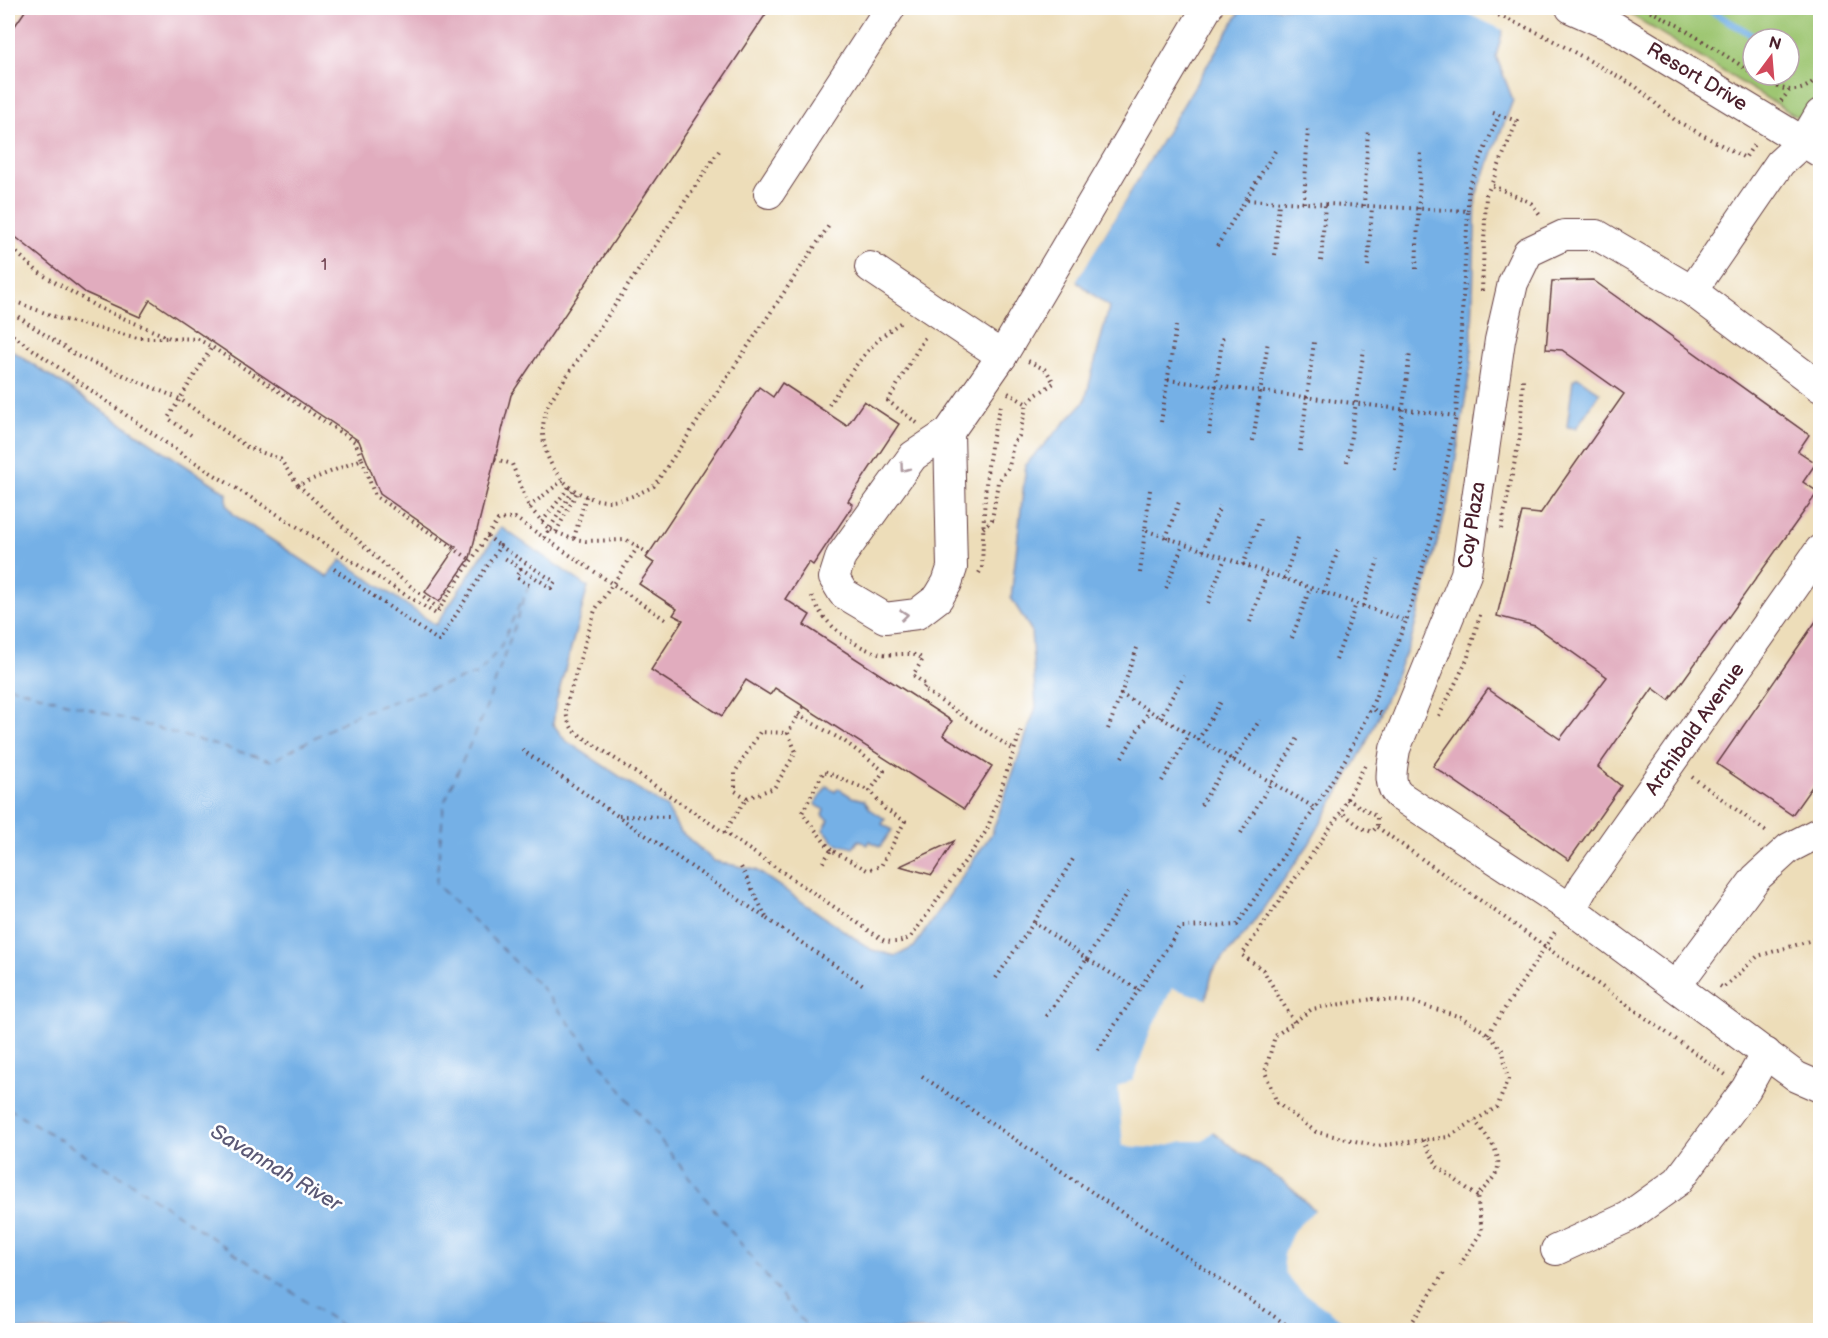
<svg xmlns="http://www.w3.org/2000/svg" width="1828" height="1338" font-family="'Balsamiq Sans',sans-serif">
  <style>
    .green { fill: #9ec672; stroke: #74724e; stroke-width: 1.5; fill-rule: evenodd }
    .water { fill: #74b0e6; stroke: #5f6888; stroke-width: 1.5 }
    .pier { fill: #edddb9 }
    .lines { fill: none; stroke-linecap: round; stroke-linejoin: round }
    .stream { stroke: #74b0e6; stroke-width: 7 }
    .ferry { stroke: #5b5976; stroke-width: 1.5; stroke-dasharray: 8 6; stroke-linecap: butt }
    .building { fill: #e1acbe }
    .minor-casing { stroke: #623c40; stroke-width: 32 }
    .path { stroke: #623c40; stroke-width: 4; stroke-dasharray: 1.5 4.5; stroke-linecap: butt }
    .minor { stroke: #fff; stroke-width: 30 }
    .oneway { stroke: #ae9aa0 }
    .labels { text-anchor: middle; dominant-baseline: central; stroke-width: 5; stroke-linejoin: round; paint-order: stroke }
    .number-label { font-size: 16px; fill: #704250 }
    .street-label { font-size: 20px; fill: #4a1f2b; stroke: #fff }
    .water-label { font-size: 21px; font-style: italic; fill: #5b5976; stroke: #fff }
  </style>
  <rect width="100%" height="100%" fill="#fff"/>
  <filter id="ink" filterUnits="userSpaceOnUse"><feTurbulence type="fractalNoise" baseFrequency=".0167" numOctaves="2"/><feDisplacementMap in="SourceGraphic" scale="12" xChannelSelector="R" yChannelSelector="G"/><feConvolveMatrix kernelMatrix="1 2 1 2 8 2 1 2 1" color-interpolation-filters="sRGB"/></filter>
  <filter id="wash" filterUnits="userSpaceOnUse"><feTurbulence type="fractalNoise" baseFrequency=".008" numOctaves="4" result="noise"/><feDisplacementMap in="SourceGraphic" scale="24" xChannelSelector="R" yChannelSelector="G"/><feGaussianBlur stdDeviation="1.35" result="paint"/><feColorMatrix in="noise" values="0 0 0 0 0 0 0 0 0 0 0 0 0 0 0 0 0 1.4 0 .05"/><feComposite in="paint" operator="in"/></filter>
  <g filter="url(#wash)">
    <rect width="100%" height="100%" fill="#edddb9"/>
    <path class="green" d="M 1620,8 L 1820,8 L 1820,131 ZM 1753,39 L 1789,39 L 1789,75 L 1753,75 Z"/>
    <g class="water">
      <polygon points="1242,8 1509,8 1496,56 1513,100 1476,196 1471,364 1450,495 1411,641 1364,748 1309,844 1248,930 1213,970 1206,999 1182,1006 1174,1058 1174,1100 1232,1147 1287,1184 1312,1208 1399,1279 1466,1330 8,1330 8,348 227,493 227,505 234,515 328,577 341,560 436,625 501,527 588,587 556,702 553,724 565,740 667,808 679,830 714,861 756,870 872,950 896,956 914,947 992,833 1036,707 1031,630 1011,598 1026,464 1085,401 1109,307 1076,281"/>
      <polygon points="1578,377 1600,393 1576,428 1567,427 1573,380"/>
      <path d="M 827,786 L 835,792 L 838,788 L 852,797 L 864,800 L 870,809 L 885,819 L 882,824 L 892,830 L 880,847 L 870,841 L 867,845 L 859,840 L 853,848 C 846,845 839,846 833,841 C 829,837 829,833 823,830 L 829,820 L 822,815 L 824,810 L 815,804 Z"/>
    </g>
    <g class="pier">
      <polygon points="1239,8 1240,8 1075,284 1074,280"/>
      <polygon points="1455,8 1512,8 1505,31"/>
      <polygon points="1172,988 1206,999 1206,1002 1185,1008 1177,1059 1177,1099 1215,1130 1202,1141 1184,1141 1154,1148 1123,1146 1118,1086 1133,1080 1151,1030"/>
      <polygon points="1317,1208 1468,1328 1469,1330 1356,1330 1299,1290 1285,1273 1283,1255 1294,1230"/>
    </g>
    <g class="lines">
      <polyline class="stream" points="1706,8 1759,39"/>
      <g class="ferry">
        <polyline points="529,585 486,708 444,803 436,884 541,987 794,1312 811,1330"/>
        <polyline points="8,686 272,761 357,714 432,688 478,674 500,648 523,597"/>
        <polyline points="8,1108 127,1180 348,1330"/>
      </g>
    </g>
    <g id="blocks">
      <g class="building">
        <polygon points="27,8 770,8 511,395 470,558 439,602 425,592 456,547 380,494 359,441 150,300 140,317 86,293 8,231 8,36"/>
        <polygon points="1593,280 1809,435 1798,451 1816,463 1803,482 1818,492 1669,700 1653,688 1598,767 1621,786 1569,860 1433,766 1488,689 1560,739 1607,677 1535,626 1497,616 1522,512 1540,514 1624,394 1562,350 1546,349 1552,281"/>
        <polygon points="782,383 847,426 864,401 899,424 848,501 853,505 813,565 809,562 785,599 810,615 804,625 952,721 943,735 992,766 964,809 775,688 770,695 746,680 722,716 651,670 683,620 673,615 677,609 639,584 654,563 646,558 759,387 773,397"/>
        <polygon points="1821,614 1821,774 1792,815 1717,764"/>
        <polygon points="954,841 932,875 900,866"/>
      </g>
    </g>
  </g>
  <g filter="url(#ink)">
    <use href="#blocks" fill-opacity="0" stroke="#623c40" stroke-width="1.5"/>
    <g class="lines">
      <g class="minor-casing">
        <g id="minor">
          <polyline points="1571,8 1614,27 1820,152"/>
          <polyline points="769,193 890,8"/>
          <polyline points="870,267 1002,356"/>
          <polyline points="1692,291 1780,163 1804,141 1820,114"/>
          <path d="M 1820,387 L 1692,291 L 1597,235 L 1564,235 L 1528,252 L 1513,283 L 1500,340 L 1466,574 L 1395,749 C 1393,765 1386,785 1400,796 L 1571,909 L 1797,1077 L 1820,1087"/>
          <polyline points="949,432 952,568 947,583 938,598 917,614 885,618 843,593 834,578 841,556 913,456 949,432 1002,356 1207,8"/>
          <polyline points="1571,909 1585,884 1820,550"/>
          <polyline points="1676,986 1756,878 1789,848 1820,832"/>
          <polyline points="1556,1250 1628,1217 1678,1181 1746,1089 1766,1053"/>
        </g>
      </g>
      <g class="path">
        <polyline points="1482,8 1543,35 1635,86 1675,120 1745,158 1755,143"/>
        <polyline points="1645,8 1679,26 1753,73"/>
        <path d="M 1756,75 C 1780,90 1800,100 1820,74"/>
        <polyline points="1781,101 1789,91"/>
        <polyline points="1493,113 1517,121 1491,185 1531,203 1542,217"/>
        <path d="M 719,151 L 550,401 C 529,443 557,496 605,501 C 623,502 638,494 654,486 L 830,224"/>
        <polyline points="1275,151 1245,200 1468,211 1456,416"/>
        <polyline points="1304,203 1308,126"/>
        <polyline points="1364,206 1368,129"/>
        <polyline points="1468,211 1468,189 1499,115"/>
        <polyline points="8,245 38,272 97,307 170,338 138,338 61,319 8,299"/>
        <polyline points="1217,246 1246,199"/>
        <polyline points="1275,255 1279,202"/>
        <polyline points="1321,261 1325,205"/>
        <polyline points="1368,266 1372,207"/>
        <polyline points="1416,269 1421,151"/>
        <polyline points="1482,291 1486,195 1491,185"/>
        <polyline points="8,310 77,356 180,399 247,447 280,459 298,485 362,459 355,442 212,347 198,339 170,338"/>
        <polyline points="8,332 183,455 436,614 498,520 515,518 666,620"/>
        <polyline points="1168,380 1456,416 1434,529 1406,621"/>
        <polyline points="1008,393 1027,404 1036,395 1054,383 1046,370 1028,361"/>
        <path d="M 829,405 C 850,373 869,342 903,321"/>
        <polyline points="1161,422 1176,326"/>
        <polyline points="917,423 888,401 926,335"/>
        <polyline points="1209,434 1223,334"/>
        <polyline points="191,435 168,418 212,347"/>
        <polyline points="1253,441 1268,341"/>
        <polyline points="1300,451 1314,342"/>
        <polyline points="362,459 375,496 471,560"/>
        <polyline points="495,459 512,464 529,507 549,529 570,538 586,541 627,540 649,554"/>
        <polyline points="1347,462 1364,349"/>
        <polyline points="1395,470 1410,352"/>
        <polyline points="298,485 388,568 439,609"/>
        <polyline points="1150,490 1145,530 1406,621 1371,708 1383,715"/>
        <polyline points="529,507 563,480"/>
        <polyline points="542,522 569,487"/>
        <polyline points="983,528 992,520 998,482 1009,467 1013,443 1019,436 1027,404"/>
        <polyline points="1501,529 1520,436 1523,379"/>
        <polyline points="556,532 577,492"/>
        <polyline points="487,536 500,546"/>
        <polyline points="544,538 573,490"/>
        <polyline points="574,538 586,496"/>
        <polyline points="1166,538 1180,499"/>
        <path d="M 638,547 L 595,610 L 566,706 C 566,717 568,723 574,731 L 883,940 C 894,944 901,942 911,937 L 987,830 L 1021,730"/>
        <polyline points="1203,551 1220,506"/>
        <polyline points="1243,565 1260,519"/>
        <polyline points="521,568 516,577 529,585"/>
        <polyline points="334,569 439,641 500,546 555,582 551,588 503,557"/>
        <path d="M 979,573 L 982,568 C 984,513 984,459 1001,406"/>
        <polyline points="1140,573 1145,530"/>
        <polyline points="1284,579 1299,535"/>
        <polyline points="1166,588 1183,544"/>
        <polyline points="1324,592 1339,547"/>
        <path d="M 812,596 C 820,622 855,649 882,654 C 896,656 911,650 923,659 L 913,675 L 926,685 L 923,689 L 1014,750"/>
        <polyline points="1208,603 1225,558"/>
        <polyline points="1363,606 1378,560"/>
        <polyline points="1250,622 1267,573"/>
        <polyline points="1292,638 1310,588"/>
        <polyline points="1137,648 1121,694 1315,808 1346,758 1371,708"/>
        <polyline points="1336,660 1356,604"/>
        <polyline points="798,715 844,741 884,771 870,791 885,809 905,821 881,866 867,870 831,850 821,865"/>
        <polyline points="1439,716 1467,660 1480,615"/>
        <polyline points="1160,718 1184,676"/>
        <polyline points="1108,729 1121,694"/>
        <polyline points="1198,740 1222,700"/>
        <polyline points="522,750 767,919 741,867"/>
        <polyline points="1122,757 1149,711"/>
        <polyline points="1233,760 1260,720"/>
        <polyline points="1692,777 1768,833"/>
        <polyline points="1162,781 1189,735"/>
        <polyline points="747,798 735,791 735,772 760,732 788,733"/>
        <polyline points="1347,799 1365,765"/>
        <polyline points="1201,805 1230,758"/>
        <polyline points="619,816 672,817"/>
        <polyline points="1377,827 1726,1075"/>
        <polyline points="724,833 747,798 774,788 796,752 788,733 803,707"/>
        <polyline points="1241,833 1298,738"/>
        <polyline points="831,850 802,813 824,771 870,791"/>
        <polyline points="767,919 865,986"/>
        <polyline points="1034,922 1075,856"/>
        <polyline points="996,978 1034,922 1087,959 1128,892"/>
        <polyline points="1720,986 1723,988 1758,956 1813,940 1820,932"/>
        <polygon points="1372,999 1413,1002 1461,1017 1488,1034 1503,1051 1508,1080 1497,1107 1448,1137 1377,1146 1316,1132 1277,1103 1265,1072 1275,1036 1312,1009"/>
        <polyline points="1046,1016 1087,959 1139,990"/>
        <polyline points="1294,1022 1263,970 1242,955 1341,812 1362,828 1372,832 1377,827 1377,817 1347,799 1341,812"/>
        <polyline points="1488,1034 1557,929"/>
        <polyline points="1098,1050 1181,927 1237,925 1315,808"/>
        <polyline points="922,1076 1294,1330"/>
        <path d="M 1423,1140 L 1438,1167 L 1477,1196 C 1483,1189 1492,1181 1496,1173 C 1505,1155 1485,1134 1475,1121"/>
        <polyline points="1460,1265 1482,1231 1477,1196"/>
        <polyline points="1407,1330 1446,1270"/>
      </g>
      <use href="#minor" class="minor"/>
    </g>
    <defs><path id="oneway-chevron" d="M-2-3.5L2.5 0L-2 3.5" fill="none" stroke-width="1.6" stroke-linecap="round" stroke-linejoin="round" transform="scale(1.5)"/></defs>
    <g class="oneway">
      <use href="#oneway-chevron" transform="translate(904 468) rotate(126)"/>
      <use href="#oneway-chevron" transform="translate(904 615) rotate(-6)"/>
    </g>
  </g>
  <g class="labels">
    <g class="number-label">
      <text x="324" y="265">1</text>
    </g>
    <g class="street-label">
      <text transform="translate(1697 77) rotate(31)">Resort Drive</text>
      <text transform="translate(1472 525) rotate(-81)">Cay Plaza</text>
      <text transform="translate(1695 729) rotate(-55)">Archibald Avenue</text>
    </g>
    <g class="water-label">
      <text transform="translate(276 1168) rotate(31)">Savannah River</text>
    </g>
  </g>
  <rect width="1828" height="1338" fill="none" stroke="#fff" stroke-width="30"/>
  <g transform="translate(1771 57) rotate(16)"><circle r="28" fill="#ffffff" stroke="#b7a5aa" stroke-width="1.5"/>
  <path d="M0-4.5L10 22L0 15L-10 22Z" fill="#d1495b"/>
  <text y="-9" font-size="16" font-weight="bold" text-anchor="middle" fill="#4a1f2b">N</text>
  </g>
</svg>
